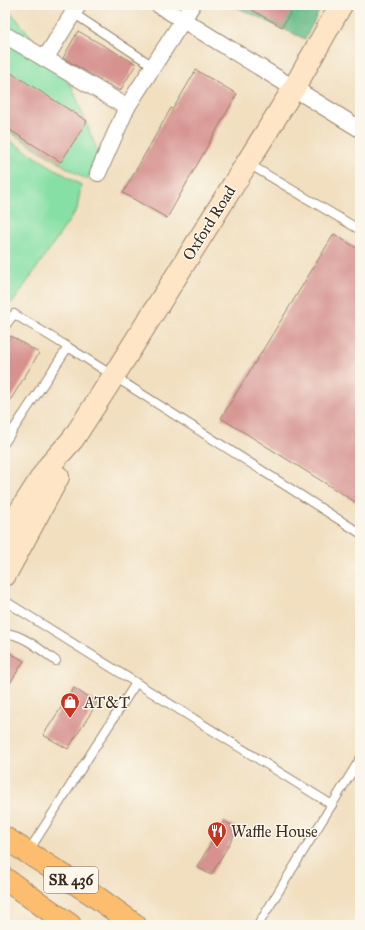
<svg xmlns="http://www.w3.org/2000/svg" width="365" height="930" font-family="'IM FELL Great Primer',serif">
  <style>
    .green { fill: #86e0a5; stroke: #608562 }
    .forest { fill: #6cbe8a; stroke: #547454 }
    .building { fill: #d6928f }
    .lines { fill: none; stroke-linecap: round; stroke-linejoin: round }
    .lane-casing { stroke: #96846f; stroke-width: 10 }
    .street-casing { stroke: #96846f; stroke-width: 18 }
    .secondary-casing { stroke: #96846f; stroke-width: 24 }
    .primary-casing { stroke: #96846f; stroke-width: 24 }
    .lane { stroke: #fff; stroke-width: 8 }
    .street { stroke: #fff; stroke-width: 16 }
    .secondary { stroke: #fee5c5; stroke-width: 22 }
    .primary { stroke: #fcbd6e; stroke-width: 22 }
    .labels { text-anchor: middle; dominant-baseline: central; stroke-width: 3; stroke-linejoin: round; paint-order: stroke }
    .shield { fill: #fbf7ec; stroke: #75685c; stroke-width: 1 }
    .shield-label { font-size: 15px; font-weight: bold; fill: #3b2a1e }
    .street-label { font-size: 16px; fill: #3b2a1e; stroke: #fbf7ec }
    .poi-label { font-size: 16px; fill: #3b2a1e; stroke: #fbf7ec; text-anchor: start }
  </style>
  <rect width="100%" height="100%" fill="#fbf7ec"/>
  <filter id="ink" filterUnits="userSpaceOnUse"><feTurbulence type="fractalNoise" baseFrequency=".025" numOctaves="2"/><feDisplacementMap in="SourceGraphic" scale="8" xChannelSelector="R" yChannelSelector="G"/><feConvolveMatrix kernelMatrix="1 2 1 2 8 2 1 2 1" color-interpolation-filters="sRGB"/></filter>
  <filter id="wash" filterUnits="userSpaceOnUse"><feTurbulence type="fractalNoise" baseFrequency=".012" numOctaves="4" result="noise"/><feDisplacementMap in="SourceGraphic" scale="16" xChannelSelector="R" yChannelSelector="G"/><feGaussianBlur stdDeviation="0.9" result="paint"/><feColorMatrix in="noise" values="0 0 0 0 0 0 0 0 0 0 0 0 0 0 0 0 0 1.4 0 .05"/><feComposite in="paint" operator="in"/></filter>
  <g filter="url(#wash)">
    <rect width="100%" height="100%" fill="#f1dfc0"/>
    <g class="green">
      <polygon points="5,5 72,87 98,153 87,180 5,129"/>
      <polygon points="5,138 81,185 77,209 14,301 5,306"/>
    </g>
    <polygon class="forest" points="232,5 322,5 305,39"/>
    <g id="blocks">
      <g class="building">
        <polygon points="243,5 295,5 282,27"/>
        <polygon points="78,31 136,64 120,91 63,58"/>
        <polygon points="5,69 87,121 61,162 5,127"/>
        <polygon points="196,70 237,94 167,218 123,193 171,108 173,109"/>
        <polygon points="334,234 360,250 360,505 221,418"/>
        <polygon points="11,336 39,353 5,409 5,345"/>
        <polygon points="5,650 24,661 5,691"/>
        <polygon points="74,688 97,703 68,749 43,735"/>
        <polygon points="224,821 238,829 211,875 197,867"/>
      </g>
    </g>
  </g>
  <g filter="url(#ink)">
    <use href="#blocks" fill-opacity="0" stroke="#96846f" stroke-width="1"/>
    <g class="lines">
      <g class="lane-casing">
        <g id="lane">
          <polyline points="73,13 153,66"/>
          <polyline points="247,163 360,230"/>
          <polyline points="5,326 14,314 68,347"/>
          <polyline points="5,442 68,347 360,533"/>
          <polyline points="5,601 332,805"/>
          <path d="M 5,633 C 24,635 41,650 56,661"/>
          <polyline points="28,852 136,683"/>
          <polyline points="258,925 360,759"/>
        </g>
      </g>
      <g class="street-casing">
        <g id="street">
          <polyline points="159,5 183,20 192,5"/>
          <polyline points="5,35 127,107 183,20 360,129"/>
          <polyline points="45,59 78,5"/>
          <polyline points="98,173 127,107"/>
        </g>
      </g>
      <g class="secondary-casing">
        <g id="secondary">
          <polyline points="5,535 49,466 73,439 113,377 294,88 341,5"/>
          <polyline points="5,575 58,477"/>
        </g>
      </g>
      <g class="primary-casing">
        <g id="primary">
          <polyline points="5,838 95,896 135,925"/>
          <polyline points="5,879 70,925"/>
        </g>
      </g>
      <use href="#lane" class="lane"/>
      <use href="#street" class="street"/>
      <use href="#secondary" class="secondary"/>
      <use href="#primary" class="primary"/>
    </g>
  </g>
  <defs>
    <g id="shop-pin" transform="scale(1)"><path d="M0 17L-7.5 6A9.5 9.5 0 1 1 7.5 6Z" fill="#c8321e" stroke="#fbf7ec"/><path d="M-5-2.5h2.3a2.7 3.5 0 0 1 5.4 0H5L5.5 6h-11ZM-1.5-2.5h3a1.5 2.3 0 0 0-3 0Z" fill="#fff"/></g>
    <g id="restaurant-pin" transform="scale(1)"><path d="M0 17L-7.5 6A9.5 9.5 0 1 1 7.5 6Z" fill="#c8321e" stroke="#fbf7ec"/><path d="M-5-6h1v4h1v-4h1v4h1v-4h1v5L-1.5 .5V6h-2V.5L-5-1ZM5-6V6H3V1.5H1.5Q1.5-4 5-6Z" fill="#fff"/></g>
  </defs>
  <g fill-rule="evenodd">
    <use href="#shop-pin" x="70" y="702"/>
    <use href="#restaurant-pin" x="217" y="831"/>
  </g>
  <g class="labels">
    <rect class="shield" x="44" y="867" width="54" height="26" rx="3"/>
    <g class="shield-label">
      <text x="71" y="880">SR 436</text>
    </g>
    <g class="street-label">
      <text transform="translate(209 223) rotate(-58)">Oxford Road</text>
    </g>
    <g class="poi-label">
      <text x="84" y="702">AT&amp;T</text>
      <text x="231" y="831">Waffle House</text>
    </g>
  </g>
  <rect width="365" height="930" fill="none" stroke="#fbf7ec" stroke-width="20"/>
</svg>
